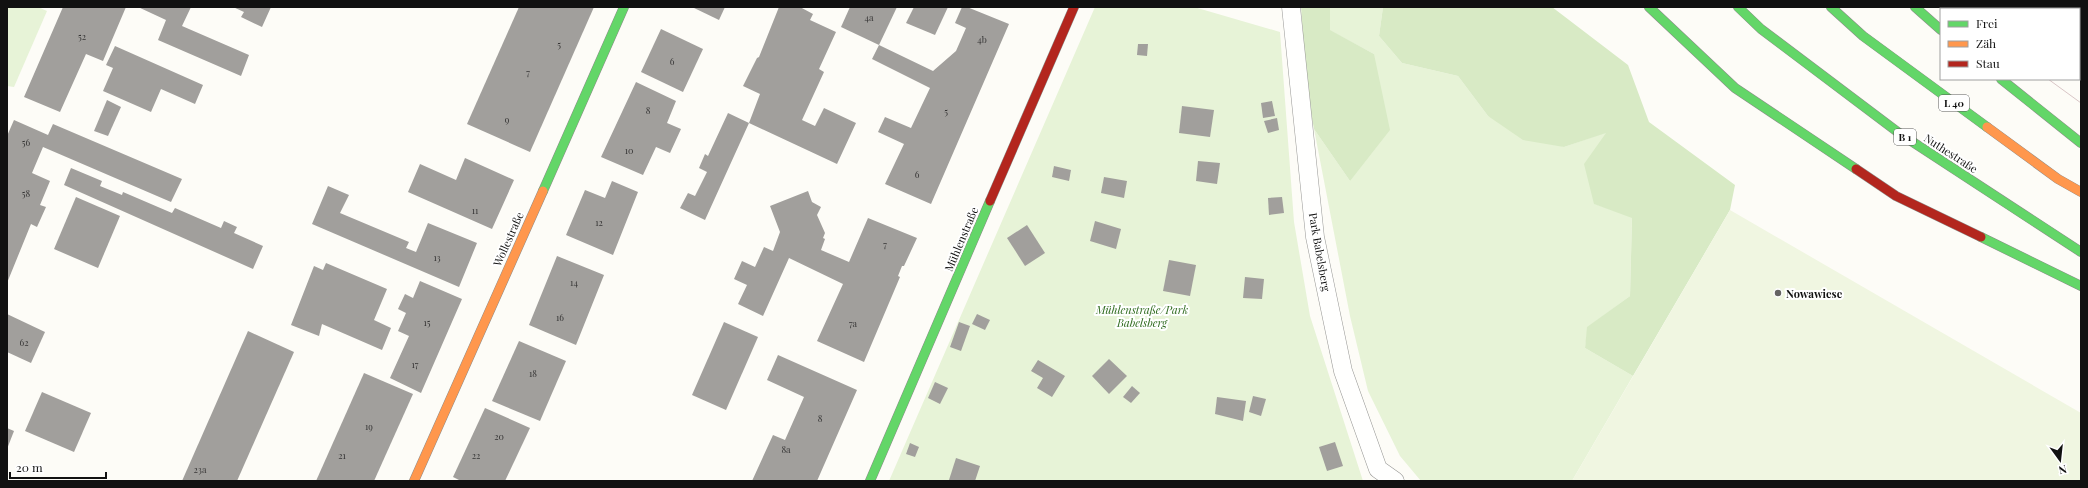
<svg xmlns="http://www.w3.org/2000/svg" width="2088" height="488" font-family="'Playfair Display',serif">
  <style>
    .green { fill: #e7f3d7 }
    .forest { fill: #d8eac5 }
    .pitch { fill: #f0f6e1 }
    .building { fill: #a19f9c }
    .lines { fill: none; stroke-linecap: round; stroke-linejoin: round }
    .lane-casing { stroke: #979795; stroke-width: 19 }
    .fast-casing { stroke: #8e8d8b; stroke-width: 10 }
    .slow-casing { stroke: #8e8d8b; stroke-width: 10 }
    .jam-casing { stroke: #8e8d8b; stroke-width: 10 }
    .lane { stroke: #fffffe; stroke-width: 18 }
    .fast { stroke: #63d668; stroke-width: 9 }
    .slow { stroke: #ff974d; stroke-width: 9 }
    .jam { stroke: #b3261e; stroke-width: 9 }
    .tram { stroke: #d9c6c7; stroke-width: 1 }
    .poi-dot { fill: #646362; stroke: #fff; stroke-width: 1.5 }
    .labels { text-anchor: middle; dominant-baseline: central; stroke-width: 4; stroke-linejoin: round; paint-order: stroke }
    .number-label { font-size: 9px; fill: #353434 }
    .shield { fill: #fff; stroke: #585858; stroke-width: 1 }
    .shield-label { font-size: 10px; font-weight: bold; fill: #111 }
    .street-label { font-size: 11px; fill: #111; stroke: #fff }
    .poi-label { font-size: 11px; font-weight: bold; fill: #111; stroke: #fff; text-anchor: start }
    .park-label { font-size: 11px; font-style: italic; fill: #2f6b1f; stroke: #fff }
  </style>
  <rect width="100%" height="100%" fill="#fdfcf7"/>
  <g class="green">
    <polygon points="7,7 38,7 47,11 14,87 7,86"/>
    <polygon points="1095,7 1194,7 1280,32 1294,222 1310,316 1363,481 889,481"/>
    <polygon points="1330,7 1383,7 1379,36 1402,63 1458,76 1488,116 1564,147 1607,132 1595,204 1632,217 1630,296 1588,327 1585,348 1633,376 1572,481 1421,481 1400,456 1368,391 1350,316 1314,129 1350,181 1374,54 1329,30"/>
  </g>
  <g class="forest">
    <polygon points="1301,7 1330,7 1330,30 1374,54 1390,130 1350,181 1314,129 1307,92"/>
    <polygon points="1383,7 1552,7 1628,65 1649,122 1735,185 1730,210 1633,376 1585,348 1587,327 1630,296 1632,218 1594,204 1584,164 1606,133 1564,147 1523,140 1488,116 1458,76 1402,63 1379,36"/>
  </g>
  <polygon class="pitch" points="1730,210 2081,413 2081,481 1572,481"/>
  <g class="building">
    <polygon points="63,7 126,7 103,61 86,54 60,112 24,97"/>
    <polygon points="138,7 191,7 182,26 249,55 241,76 158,40 166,20"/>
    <polygon points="233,7 271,7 262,27 241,17 244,12"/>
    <polygon points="519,7 594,7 530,152 467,124"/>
    <polygon points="692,7 725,7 719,20"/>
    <polygon points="779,7 800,7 813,14 810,20 836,32 819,69 824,72 802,120 815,126 824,108 856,123 837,164 749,123 760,94 743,86 757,58 759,57"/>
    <polygon points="850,7 897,7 879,45 841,27"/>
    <polygon points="914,7 948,7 935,35 906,23"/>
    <polygon points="962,7 967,7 1009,24 931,204 885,184 904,144 878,132 885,117 911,128 930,88 872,59 879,45 933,71 956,51 966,28 955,23"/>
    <polygon points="2073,7 2081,7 2081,14 2079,9"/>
    <polygon points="661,29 703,49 683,92 641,72"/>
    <polygon points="1138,44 1148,44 1147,56 1137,55"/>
    <polygon points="115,46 203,85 195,104 161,89 151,112 103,91 113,68 106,65"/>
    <polygon points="636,82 676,101 667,123 681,129 670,153 656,147 643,175 601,157"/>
    <polygon points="107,100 121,107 108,136 94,131"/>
    <polygon points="1272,101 1275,116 1263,118 1261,103"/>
    <polygon points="1182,106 1214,110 1210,137 1179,133"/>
    <polygon points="728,113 749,123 705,220 680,208 688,193 695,196 707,172 699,168 705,154 708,156"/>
    <polygon points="1277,118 1279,130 1268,133 1264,121"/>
    <polygon points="14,120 48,135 53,124 182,179 171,202 43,147 32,173 50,181 40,205 46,207 37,227 31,224 7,283 7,136"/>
    <polygon points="465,158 514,180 492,229 408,192 420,164 456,180"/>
    <polygon points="1198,161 1220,163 1217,184 1196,181"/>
    <polygon points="1054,166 1071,170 1069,181 1052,177"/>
    <polygon points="71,168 102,181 100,186 122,195 123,192 172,213 175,208 221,228 224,221 237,227 234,233 263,246 253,269 64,185"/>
    <polygon points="1104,177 1127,181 1124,198 1101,193"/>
    <polygon points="612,181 638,192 613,255 566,235 585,190 605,198"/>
    <polygon points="328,186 349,195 340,213 409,242 406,248 416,252 428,223 477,243 459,287 312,224"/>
    <polygon points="808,191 812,202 821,207 817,215 825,233 823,238 825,239 821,250 849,262 868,218 917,238 904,266 902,266 898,276 900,277 864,362 817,341 843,284 789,258 763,316 738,304 747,285 734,279 742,261 755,267 764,247 773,251 780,232 770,206"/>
    <polygon points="76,197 120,216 98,268 54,249"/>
    <polygon points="1282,197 1284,213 1269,215 1268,198"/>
    <polygon points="1095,221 1121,229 1116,249 1090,241"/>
    <polygon points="1027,225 1045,253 1025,266 1007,238"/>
    <polygon points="557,256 604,275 576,345 529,325"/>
    <polygon points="1169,260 1196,265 1190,296 1163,291"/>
    <polygon points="326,263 387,289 374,320 391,328 382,350 322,324 319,336 291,325 314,266 323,270"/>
    <polygon points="1245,277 1264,279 1262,299 1243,298"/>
    <polygon points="420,281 462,299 421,393 390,378 409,336 398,331 406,313 398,309 405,294 413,298"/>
    <polygon points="7,314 45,332 31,363 7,352"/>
    <polygon points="977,314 990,320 985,330 972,324"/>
    <polygon points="724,322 758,337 726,410 692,395"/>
    <polygon points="959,322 970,326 961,351 950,347"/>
    <polygon points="248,331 294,352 237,481 182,481"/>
    <polygon points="519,341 566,361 540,421 492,401"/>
    <polygon points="778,355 857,390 817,481 752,481 773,435 785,440 804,397 767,380"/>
    <polygon points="1109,359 1127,376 1109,394 1092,376"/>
    <polygon points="1038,360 1065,376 1052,397 1037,388 1043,378 1031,371"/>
    <polygon points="364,373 413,394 374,481 316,481"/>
    <polygon points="935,382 948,388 940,404 928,398"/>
    <polygon points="1132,386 1140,393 1131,403 1123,397"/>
    <polygon points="42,392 91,413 74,452 25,431"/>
    <polygon points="1253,396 1266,399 1261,416 1249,412"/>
    <polygon points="1217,397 1246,401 1243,421 1215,414"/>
    <polygon points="485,408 530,428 505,481 461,481 453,477"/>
    <polygon points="7,428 14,431 7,449"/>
    <polygon points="1335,442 1343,466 1327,471 1319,447"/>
    <polygon points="910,443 919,447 915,457 906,454"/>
    <polygon points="956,458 980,466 975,481 949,480"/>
  </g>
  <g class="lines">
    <g class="lane-casing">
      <polyline id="lane" points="1291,7 1315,237 1343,371 1378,469 1395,481"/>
    </g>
    <g class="fast-casing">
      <g id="fast">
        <polyline points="1649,7 1735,88 1856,169"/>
        <polyline points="1738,7 1761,29 1899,133 2081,252"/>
        <polyline points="1831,7 1863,36 1987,127"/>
        <polyline points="1915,7 1941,30"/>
        <polyline points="2001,79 2081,143"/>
        <polyline points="543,191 624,7"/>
        <polyline points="1981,237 2081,286"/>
        <polyline points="870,481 990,201"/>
      </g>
    </g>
    <g class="slow-casing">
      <g id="slow">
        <polyline points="1987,127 2058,179 2081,192"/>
        <polyline points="414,481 543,191"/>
      </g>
    </g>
    <g class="jam-casing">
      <g id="jam">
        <polyline points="1856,169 1896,196 1981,237"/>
        <polyline points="990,201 1074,7"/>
      </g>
    </g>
    <use href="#lane" class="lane"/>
    <use href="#fast" class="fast"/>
    <use href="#slow" class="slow"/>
    <use href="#jam" class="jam"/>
    <g class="tram">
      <polyline points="1950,7 1952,9"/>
      <polyline points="1993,7 1996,9"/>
      <polyline points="2079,71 2081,72"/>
      <polyline points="2048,79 2081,103"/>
    </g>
  </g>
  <circle class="poi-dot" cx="1778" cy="293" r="4"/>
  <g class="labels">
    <g class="number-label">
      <text x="869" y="17">4a</text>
      <text x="82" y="36">52</text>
      <text x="982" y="39">4b</text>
      <text x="559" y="44">5</text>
      <text x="672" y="61">6</text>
      <text x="528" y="72">7</text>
      <text x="648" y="110">8</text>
      <text x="946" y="111">5</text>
      <text x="507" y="119">9</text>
      <text x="26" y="142">56</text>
      <text x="629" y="150">10</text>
      <text x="917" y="174">6</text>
      <text x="26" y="193">58</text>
      <text x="475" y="210">11</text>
      <text x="599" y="222">12</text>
      <text x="885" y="244">7</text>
      <text x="437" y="257">13</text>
      <text x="574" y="282">14</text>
      <text x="560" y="317">16</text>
      <text x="427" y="322">15</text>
      <text x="853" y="323">7a</text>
      <text x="24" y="342">62</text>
      <text x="415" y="364">17</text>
      <text x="533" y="373">18</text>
      <text x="820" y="418">8</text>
      <text x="369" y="426">19</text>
      <text x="499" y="436">20</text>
      <text x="786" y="449">8a</text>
      <text x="342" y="455">21</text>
      <text x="476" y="455">22</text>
      <text x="200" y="469">23a</text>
    </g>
    <g class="shield">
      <rect x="1939" y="95" width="30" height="16" rx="3"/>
      <rect x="1894" y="129" width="22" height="16" rx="3"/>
    </g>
    <g class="shield-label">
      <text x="1954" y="103">L 40</text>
      <text x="1905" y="137">B 1</text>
    </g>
    <g class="street-label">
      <text transform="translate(1951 153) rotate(33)">Nuthestraße</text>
      <text transform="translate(508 239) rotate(-66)">Wollestraße</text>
      <text transform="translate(961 239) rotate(-67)">Mühlenstraße</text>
      <text transform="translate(1320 252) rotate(80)">Park Babelsberg</text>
    </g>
    <g class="poi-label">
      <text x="1786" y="293">Nowawiese</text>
    </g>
    <g class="park-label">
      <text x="1142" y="309">Mühlenstraße/Park<tspan x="1142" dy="13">Babelsberg</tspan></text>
    </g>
  </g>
  <rect width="2088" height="488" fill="none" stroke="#111111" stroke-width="16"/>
  <rect x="1940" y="8" width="140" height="72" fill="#ffffff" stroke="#a0a0a0"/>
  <rect x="1948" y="21" width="20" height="6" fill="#63d668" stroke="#a0a0a0"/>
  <text x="1976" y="28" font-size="12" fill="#111111">Frei</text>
  <rect x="1948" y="41" width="20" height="6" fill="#ff974d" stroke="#a0a0a0"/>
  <text x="1976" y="48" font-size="12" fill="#111111">Zäh</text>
  <rect x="1948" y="61" width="20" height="6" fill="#b3261e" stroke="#a0a0a0"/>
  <text x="1976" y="68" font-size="12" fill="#111111">Stau</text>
  <g transform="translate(2060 460) rotate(165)" stroke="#ffffff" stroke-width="3" paint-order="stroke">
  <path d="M0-3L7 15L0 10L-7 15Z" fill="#111111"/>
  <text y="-6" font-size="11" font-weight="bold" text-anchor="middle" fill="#111111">N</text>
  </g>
  <path d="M10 472v6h96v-6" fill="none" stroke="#111111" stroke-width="2"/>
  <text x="16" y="472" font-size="12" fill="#111111" stroke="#ffffff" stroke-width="3" paint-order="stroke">20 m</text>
</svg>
